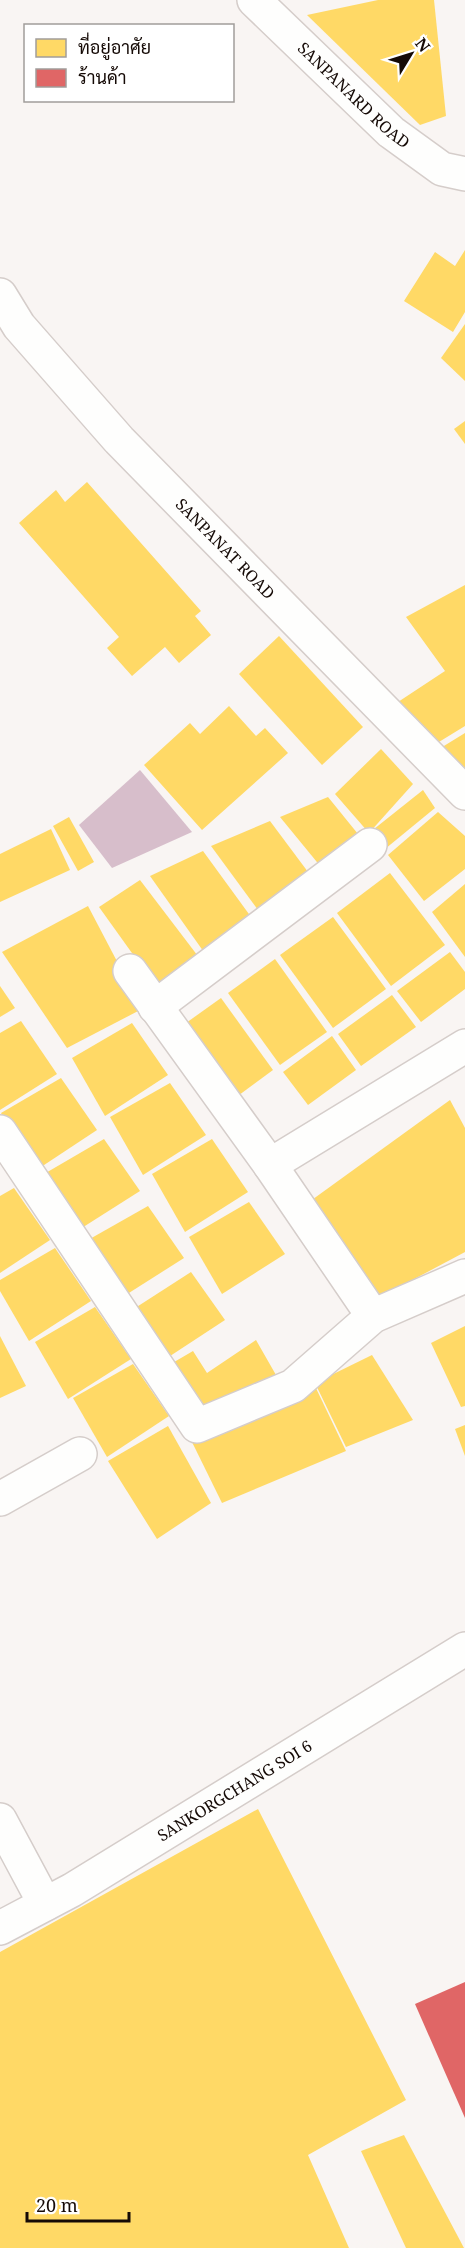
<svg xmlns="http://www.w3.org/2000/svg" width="465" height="2248" font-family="'Noto Serif',Sarabun,serif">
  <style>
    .water { fill: #d7becb }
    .homes { fill: #ffd966 }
    .shops { fill: #e06666 }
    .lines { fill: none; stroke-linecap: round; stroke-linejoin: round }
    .minor-casing { stroke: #d5cdca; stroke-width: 36 }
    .minor { stroke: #fefefd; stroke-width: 33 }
    .labels { text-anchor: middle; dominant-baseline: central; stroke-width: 6; stroke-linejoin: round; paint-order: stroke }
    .street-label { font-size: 16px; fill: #150a06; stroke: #fff }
  </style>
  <rect width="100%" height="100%" fill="#f9f5f3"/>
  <polygon class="water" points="140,770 192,832 112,868 79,825"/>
  <g class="homes">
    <polygon points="378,0 434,0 446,116 420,125 307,15"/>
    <polygon points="465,250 465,312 453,332 404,301 435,252 455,266"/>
    <polygon points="465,324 465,381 441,358"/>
    <polygon points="465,421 465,444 454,429"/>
    <polygon points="87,482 201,611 195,616 211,635 179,663 165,647 132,676 107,648 119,637 19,523 56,490 65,502"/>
    <polygon points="465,585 465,726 434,745 398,702 445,671 406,617"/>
    <polygon points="279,636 363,727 322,765 239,674"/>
    <polygon points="229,706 256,736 265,728 288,753 202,830 144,765 190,723 200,734"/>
    <polygon points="465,733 465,778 439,749"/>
    <polygon points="381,749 413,784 369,833 335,794"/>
    <polygon points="423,790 435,808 385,849 369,833"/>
    <polygon points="328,797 358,834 321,867 280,817"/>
    <polygon points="438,812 465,836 465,869 424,901 388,855"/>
    <polygon points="69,817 94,862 78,871 53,826"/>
    <polygon points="270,821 311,876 261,914 211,846"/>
    <polygon points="51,829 70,870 0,902 0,854"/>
    <polygon points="203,851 254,921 206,955 150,876"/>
    <polygon points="390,873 445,945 391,986 337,913"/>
    <polygon points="140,880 207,968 157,988 99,907"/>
    <polygon points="465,884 465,957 432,912"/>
    <polygon points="88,906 142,1009 67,1048 2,952"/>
    <polygon points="333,917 386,989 333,1028 280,955"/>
    <polygon points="450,952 465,972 465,989 421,1022 397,991"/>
    <polygon points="275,959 327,1032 280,1065 228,993"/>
    <polygon points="0,986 15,1008 0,1017"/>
    <polygon points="392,995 416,1027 361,1066 338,1034"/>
    <polygon points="221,998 273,1070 231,1101 179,1028"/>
    <polygon points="21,1021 57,1074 0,1110 0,1033"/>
    <polygon points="132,1023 168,1075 105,1116 72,1058"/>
    <polygon points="332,1036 356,1070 308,1105 283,1072"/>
    <polygon points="61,1078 97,1130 35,1171 1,1113"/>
    <polygon points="170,1083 206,1135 143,1175 110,1117"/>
    <polygon points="450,1100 465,1128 465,1252 373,1301 309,1202"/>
    <polygon points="104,1139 140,1191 77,1231 44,1174"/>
    <polygon points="212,1139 248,1192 185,1232 152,1174"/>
    <polygon points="14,1188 50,1240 0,1273 0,1196"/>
    <polygon points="249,1202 285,1254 222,1294 189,1237"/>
    <polygon points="148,1206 184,1258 121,1298 88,1240"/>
    <polygon points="55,1248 91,1301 29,1341 0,1291 0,1280"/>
    <polygon points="191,1272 225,1320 164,1360 132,1310"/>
    <polygon points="95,1307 131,1359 68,1399 35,1342"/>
    <polygon points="465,1326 465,1406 461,1407 431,1343"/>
    <polygon points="0,1336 26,1386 0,1398"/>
    <polygon points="256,1340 280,1382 200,1414 169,1365 193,1351 207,1373"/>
    <polygon points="372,1355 413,1420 346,1447 315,1383"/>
    <polygon points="133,1364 169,1416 107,1457 73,1398"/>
    <polygon points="314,1384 346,1451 222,1503 191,1440"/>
    <polygon points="465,1425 465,1456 455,1429"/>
    <polygon points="168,1426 211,1503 157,1539 108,1461"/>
    <polygon points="258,1809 406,2100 308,2155 349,2248 0,2248 0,1952"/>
    <polygon points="404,2135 464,2248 406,2248 361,2151"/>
  </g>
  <polygon class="shops" points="465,1982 465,2118 415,2004"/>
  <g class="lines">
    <g class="minor-casing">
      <g id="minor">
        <path id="s1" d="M 254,0 L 391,132 L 442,169 L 465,174"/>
        <path id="s2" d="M 0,295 L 19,326 L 119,440 L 465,793"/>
        <polyline points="130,971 270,1165 373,1316"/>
        <polyline points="155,1007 370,845"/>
        <polyline points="0,1132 197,1426 293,1386 373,1316 465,1276"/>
        <polyline points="270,1165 465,1046"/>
        <polyline points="0,1499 80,1454"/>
        <polyline points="0,1820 45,1904"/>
        <path id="s3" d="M 0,1928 L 72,1890 L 465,1649"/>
      </g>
    </g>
    <use href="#minor" class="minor"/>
  </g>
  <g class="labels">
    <g class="street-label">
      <text stroke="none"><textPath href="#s1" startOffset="138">SANPANARD ROAD</textPath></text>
      <text stroke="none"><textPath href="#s2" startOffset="340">SANPANAT ROAD</textPath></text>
      <text stroke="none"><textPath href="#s3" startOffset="272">SANKORGCHANG SOI 6</textPath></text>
    </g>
  </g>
  <rect x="24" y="24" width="210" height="78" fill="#ffffff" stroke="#a19d9b" stroke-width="1.5"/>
  <rect x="36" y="39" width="30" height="18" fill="#ffd966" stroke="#a19d9b" stroke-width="1.5"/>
  <text x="78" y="54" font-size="18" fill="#150a06">ที่อยู่อาศัย</text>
  <rect x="36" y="69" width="30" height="18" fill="#e06666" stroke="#a19d9b" stroke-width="1.5"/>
  <text x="78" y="84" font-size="18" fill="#150a06">ร้านค้า</text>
  <g transform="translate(411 54) rotate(52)" stroke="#ffffff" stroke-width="4.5" paint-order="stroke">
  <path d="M0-4.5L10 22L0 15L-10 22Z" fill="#150a06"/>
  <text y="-9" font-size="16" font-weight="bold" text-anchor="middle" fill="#150a06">N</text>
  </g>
  <path d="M27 2212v9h102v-9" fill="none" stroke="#150a06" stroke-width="3"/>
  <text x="36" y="2212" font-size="18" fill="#150a06" stroke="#ffffff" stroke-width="4.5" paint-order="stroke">20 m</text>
</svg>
